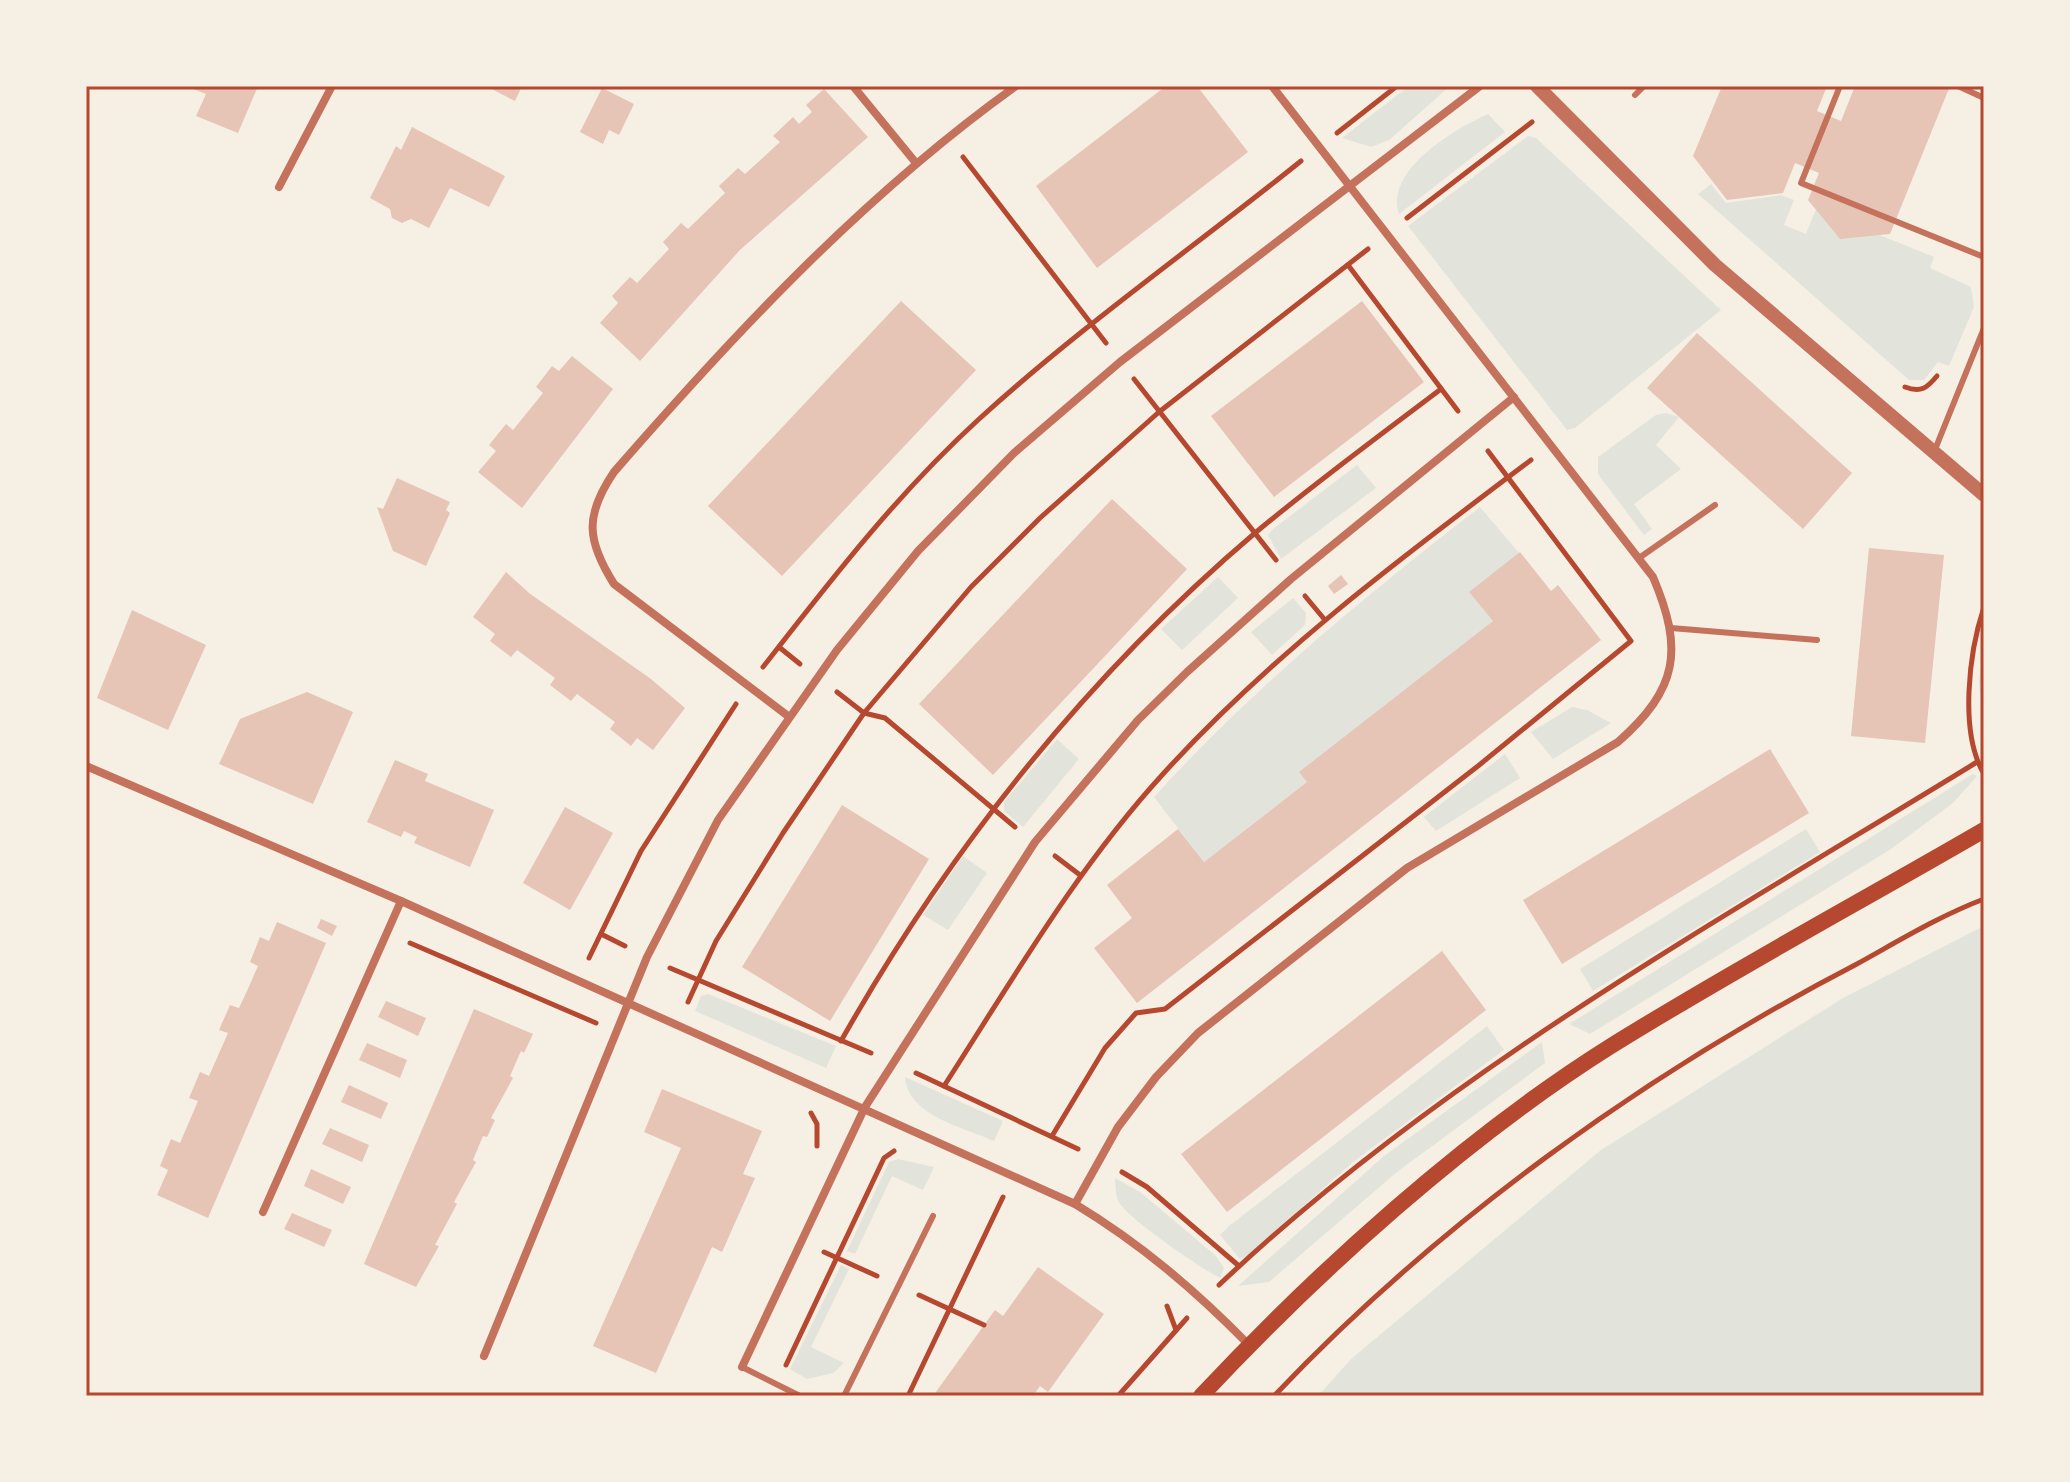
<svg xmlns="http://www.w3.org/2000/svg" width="2070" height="1482" font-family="'Open Sans',sans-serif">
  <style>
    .green { fill: #e2e4dc }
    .building { fill: #e6c5b7 }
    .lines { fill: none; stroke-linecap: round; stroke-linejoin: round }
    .path { stroke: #b5482f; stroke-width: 5 }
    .service { stroke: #c5725c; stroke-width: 6 }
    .minor { stroke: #c5725c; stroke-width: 8 }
    .tertiary { stroke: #c5725c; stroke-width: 14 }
    .secondary { stroke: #b5482f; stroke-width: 16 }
    .neatline { fill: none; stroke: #b5482f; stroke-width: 3 }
  </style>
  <rect width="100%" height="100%" fill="#f6efe4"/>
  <g class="green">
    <polygon points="1409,86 1450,86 1389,140 1371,147 1342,138"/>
    <path d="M 1488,114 L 1505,132 L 1399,214 C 1384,171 1454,129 1488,114 Z"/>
    <polygon points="1528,136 1536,138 1721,310 1575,428 1567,430 1408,226"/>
    <polygon points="1711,184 1726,203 1781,195 1794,200 1784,225 1806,234 1816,209 1934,257 1930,268 1971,287 1974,307 1949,366 1938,362 1924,380 1909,380 1698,194"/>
    <polygon points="1666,413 1679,417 1656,445 1681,469 1634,504 1652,529 1644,535 1598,474 1598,457 1656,415"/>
    <polygon points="1357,465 1376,488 1281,559 1268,535 1273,529"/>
    <path d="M 1480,507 L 1520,554 L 1470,592 L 1493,621 L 1307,782 L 1204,862 L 1154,797 C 1252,689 1365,596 1480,507 Z"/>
    <polygon points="1218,577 1238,598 1182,650 1161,629"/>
    <polygon points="1293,598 1306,613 1305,625 1272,655 1251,632"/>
    <polygon points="1984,641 1984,743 1979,681"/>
    <polygon points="1572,707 1587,710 1611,723 1553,759 1531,732"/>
    <polygon points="1057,739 1079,759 1023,827 1004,811 1004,802"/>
    <polygon points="1505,754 1520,778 1436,831 1424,817"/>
    <polygon points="1973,774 1977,776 1953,803 1891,849 1590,1034 1569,1024"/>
    <polygon points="1806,829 1820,852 1593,991 1580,969"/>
    <polygon points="963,856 987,873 948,930 923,915"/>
    <polygon points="1984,926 1984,1396 1318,1396 1351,1359 1601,1150 1843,998"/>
    <polygon points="708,994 836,1046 826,1068 695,1011 701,996"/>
    <polygon points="1487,1026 1504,1050 1353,1162 1247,1256 1240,1259 1220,1235 1229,1226"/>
    <polygon points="1542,1042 1545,1063 1397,1172 1269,1282 1238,1286 1384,1156"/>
    <path d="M 905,1077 L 1003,1121 L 994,1141 C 963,1127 908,1116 905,1077 Z"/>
    <polygon points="898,1159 934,1167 923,1190 892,1176 855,1254 847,1251 889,1162"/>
    <path d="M 1115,1178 L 1140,1192 L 1215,1255 L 1224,1268 L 1220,1278 C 1201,1268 1128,1219 1119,1202 C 1115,1195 1116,1186 1115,1178 Z"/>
    <polygon points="841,1265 849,1269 811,1347 844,1363 833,1373 807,1379 790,1369"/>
  </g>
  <g class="building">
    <polygon points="194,86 258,86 238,133 196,116 206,94 193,89"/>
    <polygon points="486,86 522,86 515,101"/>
    <polygon points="1166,86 1197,86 1248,152 1097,268 1036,186"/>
    <polygon points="1722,86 1827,86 1817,111 1841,121 1855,86 1950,86 1890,234 1840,239 1808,200 1819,173 1795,163 1783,193 1727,200 1693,156"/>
    <polygon points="602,88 634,104 619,135 609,130 603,144 580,132"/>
    <polygon points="824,89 868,137 740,250 640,361 600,323 618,303 612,296 630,277 637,283 669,249 663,242 681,223 688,229 725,193 719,186 738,168 745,174 780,142 773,136 793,117 799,124 812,112 806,105"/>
    <polygon points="412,127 505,176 489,207 450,188 429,228 411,219 402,223 392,218 390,209 370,198 396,146 401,150"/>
    <polygon points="901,301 976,370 782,576 708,506"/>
    <polygon points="1362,301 1424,382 1274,497 1211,416"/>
    <polygon points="1697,333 1852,473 1803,529 1647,388"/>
    <polygon points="572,356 613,389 522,508 478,472 496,451 489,445 506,424 513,430 543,393 536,387 552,366 559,371"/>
    <polygon points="397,478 450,502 446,510 450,513 426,566 393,551 377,507 383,509"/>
    <polygon points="1112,499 1187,569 993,775 919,704"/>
    <polygon points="1869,548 1944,555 1925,743 1851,736"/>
    <polygon points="1520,552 1551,591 1558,585 1601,640 1137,1003 1094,948 1132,918 1107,885 1178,829 1204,862 1307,782 1299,772 1493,621 1469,592"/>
    <polygon points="506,572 529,593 651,679 685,708 653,750 637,738 631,746 610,729 615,722 577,694 571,701 550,685 555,678 517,650 511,657 490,641 495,634 473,617"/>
    <polygon points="1341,575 1348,584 1334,594 1328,586"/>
    <polygon points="132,610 206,645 168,730 97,698"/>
    <polygon points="307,692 353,712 313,804 219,764 240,719"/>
    <polygon points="1770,749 1809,813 1562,964 1523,900"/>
    <polygon points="395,760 428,774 425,781 494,810 470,867 414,843 417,837 404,831 401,837 367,822"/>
    <polygon points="842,805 929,859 830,1021 742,967"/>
    <polygon points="565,807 613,833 570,910 523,883"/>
    <polygon points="321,919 337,926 332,936 317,928"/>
    <polygon points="277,922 326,943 208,1218 157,1195 168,1170 160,1166 171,1139 180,1143 198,1101 189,1098 200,1072 209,1076 228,1033 219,1030 230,1005 239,1008 247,991 258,966 250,962 260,937 269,941"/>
    <polygon points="1442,951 1486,1010 1227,1212 1181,1154"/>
    <polygon points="386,1001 426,1018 418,1036 378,1017"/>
    <polygon points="474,1009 533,1034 524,1053 521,1051 510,1076 513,1078 491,1118 495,1120 487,1137 483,1136 473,1160 476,1162 454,1202 457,1204 435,1245 439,1246 416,1287 364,1264"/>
    <polygon points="367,1043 407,1060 400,1078 359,1060"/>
    <polygon points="349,1085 388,1103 381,1119 341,1102"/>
    <polygon points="662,1089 762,1131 743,1174 755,1178 722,1252 712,1247 656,1373 593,1346 681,1148 644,1132"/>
    <polygon points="330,1128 369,1145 362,1162 322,1144"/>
    <polygon points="311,1169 351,1187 343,1204 304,1186"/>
    <polygon points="292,1213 332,1230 324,1247 284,1229"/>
    <polygon points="1038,1267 1104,1314 1048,1392 1040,1386 1033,1396 933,1396 995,1310 1003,1316"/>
  </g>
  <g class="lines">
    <g class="path">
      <polyline points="1337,133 1397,86"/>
      <polyline points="963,157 1106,343"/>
      <polyline points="1407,218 1532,122"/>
      <polyline points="1348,265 1458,411"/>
      <polyline points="1134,379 1276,560"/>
      <path d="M 1905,387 C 1921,393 1927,388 1937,376"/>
      <polyline points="1305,596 1325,620"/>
      <path d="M 1984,607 C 1969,652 1959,732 1984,774"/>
      <polyline points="779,647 800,664"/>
      <path d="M 763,667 C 830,581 897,494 978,420 C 1080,327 1194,247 1301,161"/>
      <polyline points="837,692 864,713 885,718 1015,827"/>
      <polyline points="1055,856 1080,875"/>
      <polyline points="601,934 625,946"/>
      <polyline points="410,943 596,1023"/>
      <polyline points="589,958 641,851 736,704"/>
      <polyline points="670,968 871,1053"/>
      <polyline points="688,1002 716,941 783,833 864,713 971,587 1040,518 1159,412 1368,249"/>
      <path d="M 841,1041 C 949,850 1087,676 1255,533 C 1315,483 1379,436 1441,389"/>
      <polyline points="916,1073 1078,1149"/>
      <path d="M 944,1086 C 1013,979 1077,868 1163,774 C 1272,654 1402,557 1531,460"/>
      <polyline points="811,1113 817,1124 817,1146"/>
      <polyline points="1052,1136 1105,1048 1136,1013 1165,1009 1478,766 1631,641 1488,451"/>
      <polyline points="1122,1172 1147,1187 1239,1266"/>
      <polyline points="824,1252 877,1276"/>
      <path d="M 1219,1285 C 1443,1073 1715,923 1977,762"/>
      <polyline points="919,1295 984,1325"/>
      <polyline points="1167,1306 1176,1330"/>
      <polyline points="786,1365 884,1158 894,1151"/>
      <polyline points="908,1396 1003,1197"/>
      <polyline points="1118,1396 1187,1318"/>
      <path d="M 1274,1396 C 1438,1223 1643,1075 1855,965 C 1897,942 1939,916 1984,899"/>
    </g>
    <g class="service">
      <polyline points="1840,86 1801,183 1984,257"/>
      <polyline points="1958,86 1984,98"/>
      <polyline points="1635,95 1644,86"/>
      <polyline points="1934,452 1984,328"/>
      <polyline points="1639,558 1715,505"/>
      <polyline points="1671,628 1817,640"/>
      <polyline points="742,1367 800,1396"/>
      <polyline points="844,1396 933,1216"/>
    </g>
    <g class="minor">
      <polyline points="853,86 916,163"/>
      <polyline points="279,187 332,86"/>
      <path d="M 788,716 L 614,584 C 587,541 584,516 614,472 C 736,332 864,195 1016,86"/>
      <path d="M 86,766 L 401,901 L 1075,1204 C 1141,1244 1195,1290 1249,1345"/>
      <path d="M 1075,1204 L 1118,1127 L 1156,1077 L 1198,1033 L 1407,868 L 1618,742 C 1678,689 1684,650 1653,577 L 1272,86"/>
      <polyline points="263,1212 401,901"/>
      <polyline points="484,1356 647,957 718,820 837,650 918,551 1014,453 1120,362 1480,86"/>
      <polyline points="742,1367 865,1107 1035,842 1138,720 1187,672 1291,579 1514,397"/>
    </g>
    <polyline class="tertiary" points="1537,86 1715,265 1984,495"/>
    <path class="secondary" d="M 1201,1396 C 1318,1271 1466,1137 1611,1046 C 1733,970 1860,902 1984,830"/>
  </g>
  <rect width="2070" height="1482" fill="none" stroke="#f6efe4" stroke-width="176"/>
  <rect x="88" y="88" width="1894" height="1306" class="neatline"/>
</svg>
